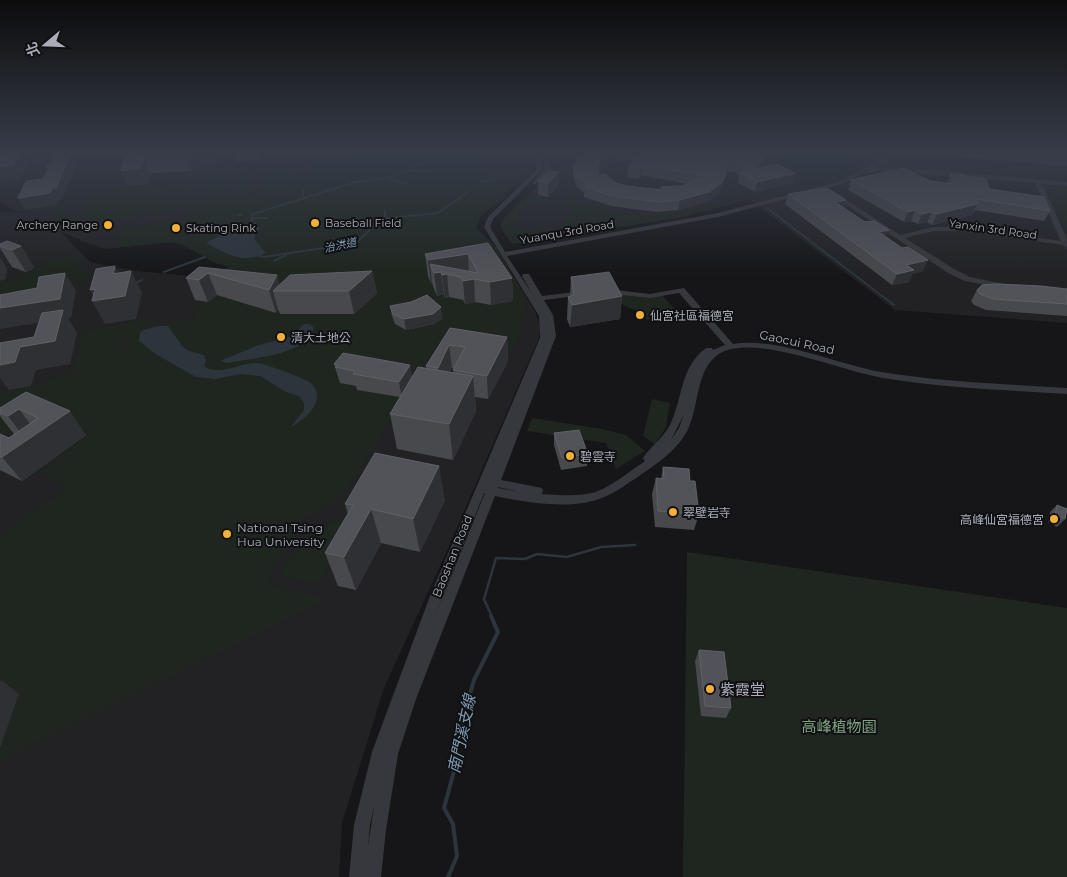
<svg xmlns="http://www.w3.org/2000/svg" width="1067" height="877" font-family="Montserrat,'Noto Sans TC',sans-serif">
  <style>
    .built { fill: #222225 }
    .green { fill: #1e261f; fill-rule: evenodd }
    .water { fill: #2c353c }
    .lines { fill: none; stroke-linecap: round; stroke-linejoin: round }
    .stream-far2 { stroke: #2c353c; stroke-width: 2 }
    .stream-far1 { stroke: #2c353c; stroke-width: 2.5 }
    .stream { stroke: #2c353c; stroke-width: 4 }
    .minor { fill: #37383d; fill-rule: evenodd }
    .wall { fill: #47494d; fill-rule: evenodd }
    .shaded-wall { fill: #2f3033 }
    .building { fill: #525359; stroke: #5f6168 }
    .poi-dot { fill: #f2b134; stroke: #111113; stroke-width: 2 }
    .labels { text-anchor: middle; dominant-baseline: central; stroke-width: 4; stroke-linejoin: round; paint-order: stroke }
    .far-poi-label { font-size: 11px; fill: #a8adb8; stroke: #111113; text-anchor: start }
    .far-street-label { font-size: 11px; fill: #a8adb8; stroke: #111113 }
    .far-water-label { font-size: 11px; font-style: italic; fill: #7f9bb3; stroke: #111113 }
    .poi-label { font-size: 12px; fill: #a8adb8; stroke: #111113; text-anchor: start }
    .street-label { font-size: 12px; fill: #a8adb8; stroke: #111113 }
    .near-poi-label { font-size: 15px; fill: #a8adb8; stroke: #111113; text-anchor: start }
    .near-park-label { font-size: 15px; fill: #7fa381; stroke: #111113 }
    .near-water-label { font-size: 16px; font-style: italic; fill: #7f9bb3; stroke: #111113 }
  </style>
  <rect width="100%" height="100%" fill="#161618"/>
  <g class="built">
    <polygon points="0,153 526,153 531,159 534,168 529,175 503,196 217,264 183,245 173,242 106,249 87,243 53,228 46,222 49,228 60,231 90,262 137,271 237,280 495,246 535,311 539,324 539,338 445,555 384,688 342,823 339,877 0,877 0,212 29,213 14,211 0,201"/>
    <polygon points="546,153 1067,153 1067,323 895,310 750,200 676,218 512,244 500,226 551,173 553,166 550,157"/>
  </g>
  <g class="green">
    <path d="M 497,153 L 479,157 L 488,167 C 501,165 511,166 524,163 L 526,166 L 511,173 L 497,169 L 481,172 L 514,186 L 505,194 L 508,195 L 481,216 L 476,228 L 495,246 L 526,297 L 520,333 L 511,352 L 438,342 L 345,492 L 328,505 L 299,521 L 267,578 L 274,587 L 327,599 L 15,753 L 0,764 L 0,535 L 28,513 L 58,497 L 66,487 L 41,471 L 91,432 L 41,411 L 0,439 L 0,393 L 33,386 L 118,355 L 123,345 L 135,332 L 121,345 L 117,355 L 73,371 L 82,332 L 148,319 L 159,323 L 194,320 C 202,300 208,275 229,267 C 209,262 195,247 176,243 C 163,240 133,247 117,247 L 122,228 L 186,219 L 187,211 L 197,210 L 198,205 L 207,203 L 208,183 L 205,183 L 205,173 L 226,171 L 226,197 L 260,193 L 261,191 L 260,173 L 254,174 L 255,192 L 233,194 L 233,171 L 304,162 L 305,167 L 282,170 L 288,170 L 290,186 L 295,182 L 293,171 L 313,169 L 311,160 L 371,153 Z"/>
    <path d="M 548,153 L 560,153 C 561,164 559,172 561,183 L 549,182 L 536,196 L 548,198 L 552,195 L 559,199 L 553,205 L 534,201 L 513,221 L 509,221 L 508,224 L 553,234 L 574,210 L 565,207 L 566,177 L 576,199 L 571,201 L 580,207 L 590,203 L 617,212 L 649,215 L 692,210 L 800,183 L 779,171 L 794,176 L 808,183 L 677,218 L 512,244 L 500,226 L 503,219 L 551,173 L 553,166 Z"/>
    <polygon points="769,153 849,153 864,160 840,175 815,181 797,172 777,166"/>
    <path d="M 640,160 L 616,166 L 611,172 C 619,185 646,186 659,187 C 667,187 675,190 683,192 L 633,196 L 602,176 C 608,162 627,161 640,160 Z"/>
    <path d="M 173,184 C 182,184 191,184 198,190 L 197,197 L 186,206 L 163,213 L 78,224 L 63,222 L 53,216 C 56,190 151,185 173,184 ZM 170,187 L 184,190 L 188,196 L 182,202 L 167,208 ZM 90,197 L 82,219 L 68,218 L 63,215 L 64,208 L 75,201 Z"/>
    <polygon points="1046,185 1067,186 1067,227"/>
    <polygon points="70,253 91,280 0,298 0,282 20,277 51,259 62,258"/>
    <polygon points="614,293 662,295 678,313 646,320 645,313 624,306"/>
    <polygon points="652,399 670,403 666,427 655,444 643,436"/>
    <polygon points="532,418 602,429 626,435 645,451 616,469 606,443 527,431"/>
    <polygon points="338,519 344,520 350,525 320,580 314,582 283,576 282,571 304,538 319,532"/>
    <polygon points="687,552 1067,608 1067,877 683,877"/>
  </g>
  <g class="water">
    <path d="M 256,222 L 259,228 L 254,239 L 266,253 C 241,265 228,254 206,243 L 221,235 L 241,229 L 249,223 Z"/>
    <path d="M 304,324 L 310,324 L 313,327 C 314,354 247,359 227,363 L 220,361 L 256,346 L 288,337 L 295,333 Z"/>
    <path d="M 158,326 L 168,326 L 183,347 L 189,351 L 204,355 L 206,361 L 204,366 C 218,377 240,363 256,363 C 265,363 299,377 308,381 C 313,384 318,391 317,397 C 316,411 301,421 290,428 L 304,410 L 304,403 L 299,396 L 286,392 L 260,376 L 240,374 L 215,379 L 196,377 L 157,355 L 139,341 L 140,333 L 143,330 Z"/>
  </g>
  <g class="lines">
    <g class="stream-far2">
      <polyline points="410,171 431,171"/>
      <polyline points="389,179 409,185"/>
      <polyline points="481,181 493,180 506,172"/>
      <polyline points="303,189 303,199"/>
      <polyline points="767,208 894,305"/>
      <polyline points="385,210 385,218"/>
      <polyline points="238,215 241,215"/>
      <polyline points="252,218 268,218"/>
      <polyline points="252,222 252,215 256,213 356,182 391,177 445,153"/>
      <polyline points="260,256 264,257 356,243 381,219 438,213 470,191"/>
      <polyline points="274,261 286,255"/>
      <polyline points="164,272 205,257"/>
      <polyline points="133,284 142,280"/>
    </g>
    <polyline class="stream-far1" points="492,617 484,599 496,558 525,559 537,554 567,557 601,547 635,545"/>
    <polyline class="stream" points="448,877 457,856 453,824 444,808 454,771 458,736 474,680 498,632 491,616"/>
    <g class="minor">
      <path d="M 529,153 L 534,153 L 541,161 L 542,170 L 493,219 L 490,227 L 505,252 L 718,213 L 841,181 L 876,162 L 859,153 L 867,153 L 880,159 L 884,153 L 889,153 L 884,161 L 887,163 L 887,165 L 881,164 L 874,168 L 931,170 L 1067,182 L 1067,186 L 1042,184 L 1067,239 L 1067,249 L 1063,245 L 962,231 L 934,231 L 905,238 L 954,269 L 970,277 L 1004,284 L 1005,286 L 1001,288 L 965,281 L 948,273 L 832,195 L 837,194 L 900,235 L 934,227 L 962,227 L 1061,241 L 1035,183 L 877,171 L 870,173 L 867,171 L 845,183 L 718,217 L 507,256 L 533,295 L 522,276 L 523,274 L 529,274 L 542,296 L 583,291 L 587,293 L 583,295 L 544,300 L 553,315 L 556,336 L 501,480 L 542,488 L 543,491 L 542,494 C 559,495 579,497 596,492 C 614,485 630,471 645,461 L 643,458 C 651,446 662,439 670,425 C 683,398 680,367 706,348 L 712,348 L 713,350 L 725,345 L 679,293 L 650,298 L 604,293 L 603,291 L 607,289 L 650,294 L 684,288 L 733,344 C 778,337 836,364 881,372 C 943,382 1005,384 1067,388 L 1067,394 C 1006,390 944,388 883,378 C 842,371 769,340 731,349 C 695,358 701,400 689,427 C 681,446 664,458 648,470 C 632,480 617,493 599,499 C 569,510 525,502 495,496 L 416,699 L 398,754 L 386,830 L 381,877 L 349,877 L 354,825 L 372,752 L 430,596 L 540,338 L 539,316 L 484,227 L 488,217 L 536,170 L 535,161 ZM 684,414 L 679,428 L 671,440 ZM 498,487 L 520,492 L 498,488 ZM 484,493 L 485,493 L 433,622 ZM 374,806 L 368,847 L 370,825 Z"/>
      <polygon points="538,153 543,153 550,163 551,169 535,185 532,183 545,169 544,163"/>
    </g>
  </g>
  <g class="wall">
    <polygon points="105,153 222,153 221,159 219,161 191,171 150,173 148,184 128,186 125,156 108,159"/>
    <polygon points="233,153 262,153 262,158 259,158 259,160 236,162"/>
    <path d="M 584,153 L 768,153 L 765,164 L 763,167 L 796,173 L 793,183 L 755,192 L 738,183 L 739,177 L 735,172 L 725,171 L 723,184 L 720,192 L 707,202 L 678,210 L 656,212 L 611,206 L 584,197 L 584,193 L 576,186 L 573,176 L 573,167 ZM 634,160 L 628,167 L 627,177 L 639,179 L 641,175 L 688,184 L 682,186 L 661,187 L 661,190 L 626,186 L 616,183 L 599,175 L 599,172 L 600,170 L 616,161 Z"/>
    <polygon points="920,153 1067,153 1067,166 920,154"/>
    <polygon points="559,172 558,186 548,197 538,195 538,181"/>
    <polygon points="951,174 989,189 1050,211 1044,221 975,210 972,215 932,225 927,222 918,224 911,221 904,222 848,190 851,180 930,181 947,183"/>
    <polygon points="788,194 846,200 843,208 886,237 923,271 912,274 909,282 892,285 785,204"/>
    <polygon points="488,243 512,278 513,301 491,305 475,302 465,304 463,300 449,297 445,298 444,294 437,296 433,286 432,282 431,283 428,276 425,254"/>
    <polygon points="0,244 21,246 34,268 26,272 12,267 0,248"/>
    <polygon points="199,267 280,285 372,271 377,293 354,314 280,314 278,309 276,313 217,295 208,302 195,300 186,278"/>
    <polygon points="571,277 622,296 620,319 570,327 567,319 568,297 570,296"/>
    <polygon points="1067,289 1067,316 986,310 974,305 971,301 977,290"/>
    <polygon points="390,306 443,318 434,324 406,330 395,324 392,316"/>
    <path d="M 450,328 L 507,337 L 508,361 L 488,399 L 475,397 L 476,411 L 453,460 L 397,449 L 390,414 L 400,397 L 357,390 L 356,386 L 340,383 L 334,364 L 410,365 L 412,377 L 426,368 L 426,366 ZM 452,368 L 454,368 L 453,370 L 454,373 L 450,372 Z"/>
    <polygon points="26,392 86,435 22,481 0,470 0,434 9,438 14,434 0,416 0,408"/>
    <polygon points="554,433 588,454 587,466 561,470 554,445"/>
    <polygon points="663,467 690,481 699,514 694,530 655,527 652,494 656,478 661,479"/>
    <polygon points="445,500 420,552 381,543 356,590 338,586 325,553 348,514 345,504"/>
    <polygon points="1057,505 1065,519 1057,527 1048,522 1050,512"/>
    <polygon points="699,650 731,708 726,718 701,716 695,661"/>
  </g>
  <g class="shaded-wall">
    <polygon points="20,153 24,153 29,163 20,179 0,181 0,167"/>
    <polygon points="28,153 58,153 62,162 33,165 27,154"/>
    <polygon points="64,153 74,153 74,155 78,163 62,199 58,200 56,205 25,210 18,198 52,188"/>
    <polygon points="105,153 136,153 136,155 108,159"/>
    <polygon points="191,153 222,153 221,159 219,161 191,171 185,155"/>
    <polygon points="257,153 262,153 262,158 259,158 259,160"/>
    <polygon points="614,153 617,153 616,161 600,170 597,175 598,165 601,160"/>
    <polygon points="768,154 765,164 752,179 754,169"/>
    <polygon points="144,158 150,173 148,184 128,186 121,171"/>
    <polygon points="642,166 641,175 639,179 640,169"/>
    <polygon points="559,172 558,186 548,197 548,183"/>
    <polygon points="796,173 793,183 755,192 757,182"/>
    <polygon points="726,174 723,184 720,192 707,202 678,210 680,200"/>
    <polygon points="846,200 842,210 835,202"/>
    <polygon points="977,204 972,215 932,225 937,214"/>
    <polygon points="915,210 911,221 904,222 908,212"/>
    <polygon points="932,212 927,222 918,224 922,214"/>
    <polygon points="889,230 884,241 879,232"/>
    <polygon points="21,246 34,268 26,272 12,250"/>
    <polygon points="468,254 469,276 447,274 449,297 445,298 442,275 441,272 444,294 437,296 434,273 430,264 432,282 431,283 428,260"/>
    <polygon points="0,257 7,268 6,279 0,281"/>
    <polygon points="928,260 923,271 912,274 909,282 892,285 897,274 906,265"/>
    <polygon points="115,266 126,288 131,271 142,293 136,319 105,324 92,301 96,300 90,290 95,289 113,274"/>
    <polygon points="372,271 377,293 354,314 349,291"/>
    <polygon points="65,273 76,291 71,318 68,318 77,333 70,364 36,370 31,386 9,390 0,378 0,379 0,346 20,347 61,319 0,329 0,308"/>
    <polygon points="208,273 217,295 208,302 199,280"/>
    <polygon points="277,275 282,291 273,291 278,309 276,313 269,290"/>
    <polygon points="512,278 513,301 491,305 490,282"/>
    <polygon points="474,279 475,302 465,304 463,281"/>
    <polygon points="622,296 620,319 570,327 572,305"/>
    <polygon points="441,307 443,318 434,324 406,330 404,319"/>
    <polygon points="507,337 508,361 488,399 487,376"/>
    <polygon points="449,345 452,368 441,391 438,368"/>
    <polygon points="410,365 413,380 402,398 399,382"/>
    <polygon points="473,376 476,411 453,460 449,424"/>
    <polygon points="19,409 37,433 26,440 8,416"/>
    <polygon points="70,411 86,435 22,481 2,457"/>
    <polygon points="439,466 445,500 420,552 413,519"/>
    <polygon points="371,509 381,543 356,590 344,557"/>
    <polygon points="1,680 19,694 0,748 0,683"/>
  </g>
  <g class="building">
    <polygon points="0,153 20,153 12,166 0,167"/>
    <polygon points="55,153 71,153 56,188 52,188 50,193 18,198 26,181 43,179 49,168 46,166 50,164"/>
    <polygon points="126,153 191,153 185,155 144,158 141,168 121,171"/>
    <polygon points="584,153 614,153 601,160 598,165 599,175 605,174 616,183 626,186 663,190 661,187 682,186 707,176 642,166 640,169 628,167 640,153 768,153 754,169 777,164 796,173 757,182 740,173 745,172 738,162 723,161 726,174 722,182 709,192 680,200 658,202 612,196 585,187 587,185 576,176 573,167 577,158"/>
    <polygon points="904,168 930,181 954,184 951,174 986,179 989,189 1044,197 1050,211 977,199 977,204 937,214 932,212 922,214 915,210 908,212 851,180"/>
    <polygon points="549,171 559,172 548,183 538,181"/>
    <polygon points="827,188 846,200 835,202 865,222 874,221 889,230 879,232 902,248 908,247 928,260 906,265 914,270 897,274 788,194"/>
    <polygon points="7,241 21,246 12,250 0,246 0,244"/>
    <polygon points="488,243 512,278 490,282 474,279 463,281 461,277 447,274 442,275 441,272 434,273 430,264 478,273 468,254 428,260 425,254"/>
    <polygon points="115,266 113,274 131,271 125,296 92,301 95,289 90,290 96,269"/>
    <polygon points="199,267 277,275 269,290 208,273 199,280 186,278"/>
    <polygon points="372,271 349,291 273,291 290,275"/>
    <polygon points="609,272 622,296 572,305 568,297 574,295 571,277"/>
    <polygon points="65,273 60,299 0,308 0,295 37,288 39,277"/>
    <polygon points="997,284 1041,286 1067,289 1067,304 993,299 980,294 977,290 982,285"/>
    <polygon points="427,295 441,307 433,314 404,319 393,314 390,306 411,302"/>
    <polygon points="63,310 55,341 20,347 15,362 0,365 0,343 34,337 42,313"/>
    <polygon points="450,328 507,337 487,376 453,370 465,347 449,345 438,368 426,366"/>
    <polygon points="343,353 410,365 399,382 353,374 355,371 335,367 337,365 334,364"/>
    <polygon points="418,367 473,376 449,424 390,414"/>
    <polygon points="26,392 70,411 2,457 0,457 0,434 9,438 38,418 19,409 8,416 0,413 0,408"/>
    <polygon points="579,430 588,454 562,458 554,433"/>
    <polygon points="375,453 439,466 413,519 371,509 344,557 325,553 353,505 345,504"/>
    <polygon points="663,467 689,469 690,481 695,481 699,514 658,511 656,478 664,479"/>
    <polygon points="1057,505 1067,509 1065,519 1055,515"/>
    <polygon points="699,650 724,652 731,708 705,706"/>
  </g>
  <linearGradient id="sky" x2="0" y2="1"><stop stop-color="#0c0c0d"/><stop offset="0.55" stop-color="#363c48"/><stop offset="1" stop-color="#363c48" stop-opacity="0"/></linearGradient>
  <rect width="1067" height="276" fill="url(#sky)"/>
  <g class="poi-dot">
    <circle cx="315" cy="223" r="5"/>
    <circle cx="108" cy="225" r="5"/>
    <circle cx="176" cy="228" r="5"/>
    <circle cx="640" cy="315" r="5"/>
    <circle cx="281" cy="337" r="5"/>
    <circle cx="570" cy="456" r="5"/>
    <circle cx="673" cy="512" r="5"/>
    <circle cx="1054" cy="519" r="5"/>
    <circle cx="227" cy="534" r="5"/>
    <circle cx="710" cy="689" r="5"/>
  </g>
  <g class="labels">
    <g class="far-poi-label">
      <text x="325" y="223">Baseball Field</text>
      <text x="98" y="225" text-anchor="end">Archery Range</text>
      <text x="186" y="228">Skating Rink</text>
    </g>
    <g class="far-street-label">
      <text transform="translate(993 229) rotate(8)">Yanxin 3rd Road</text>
      <text transform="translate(567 232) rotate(-10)">Yuanqu 3rd Road</text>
    </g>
    <g class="far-water-label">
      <text transform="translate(340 245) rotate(-12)">治洪道</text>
    </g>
    <g class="poi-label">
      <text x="650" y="315">仙宮社區福德宮</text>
      <text x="291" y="337">清大土地公</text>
      <text x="580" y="456">碧雲寺</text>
      <text x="683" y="512">翠壁岩寺</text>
      <text x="1044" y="519" text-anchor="end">高峰仙宮福德宮</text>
      <text x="237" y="527">National Tsing<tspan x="237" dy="14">Hua University</tspan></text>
    </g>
    <g class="street-label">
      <text transform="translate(797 342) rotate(12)">Gaocui Road</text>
      <text transform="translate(452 556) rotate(-68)">Baoshan Road</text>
    </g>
    <g class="near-poi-label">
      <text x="720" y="689">紫霞堂</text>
    </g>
    <g class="near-park-label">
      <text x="839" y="726">高峰植物園</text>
    </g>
    <g class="near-water-label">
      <text transform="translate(462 734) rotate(-78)">南門溪支線</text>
    </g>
  </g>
  <g transform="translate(45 45) rotate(251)" stroke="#111113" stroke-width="4" paint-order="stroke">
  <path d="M0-4L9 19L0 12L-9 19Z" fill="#a8adb8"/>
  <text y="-8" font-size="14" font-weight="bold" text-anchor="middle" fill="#a8adb8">北</text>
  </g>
</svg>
